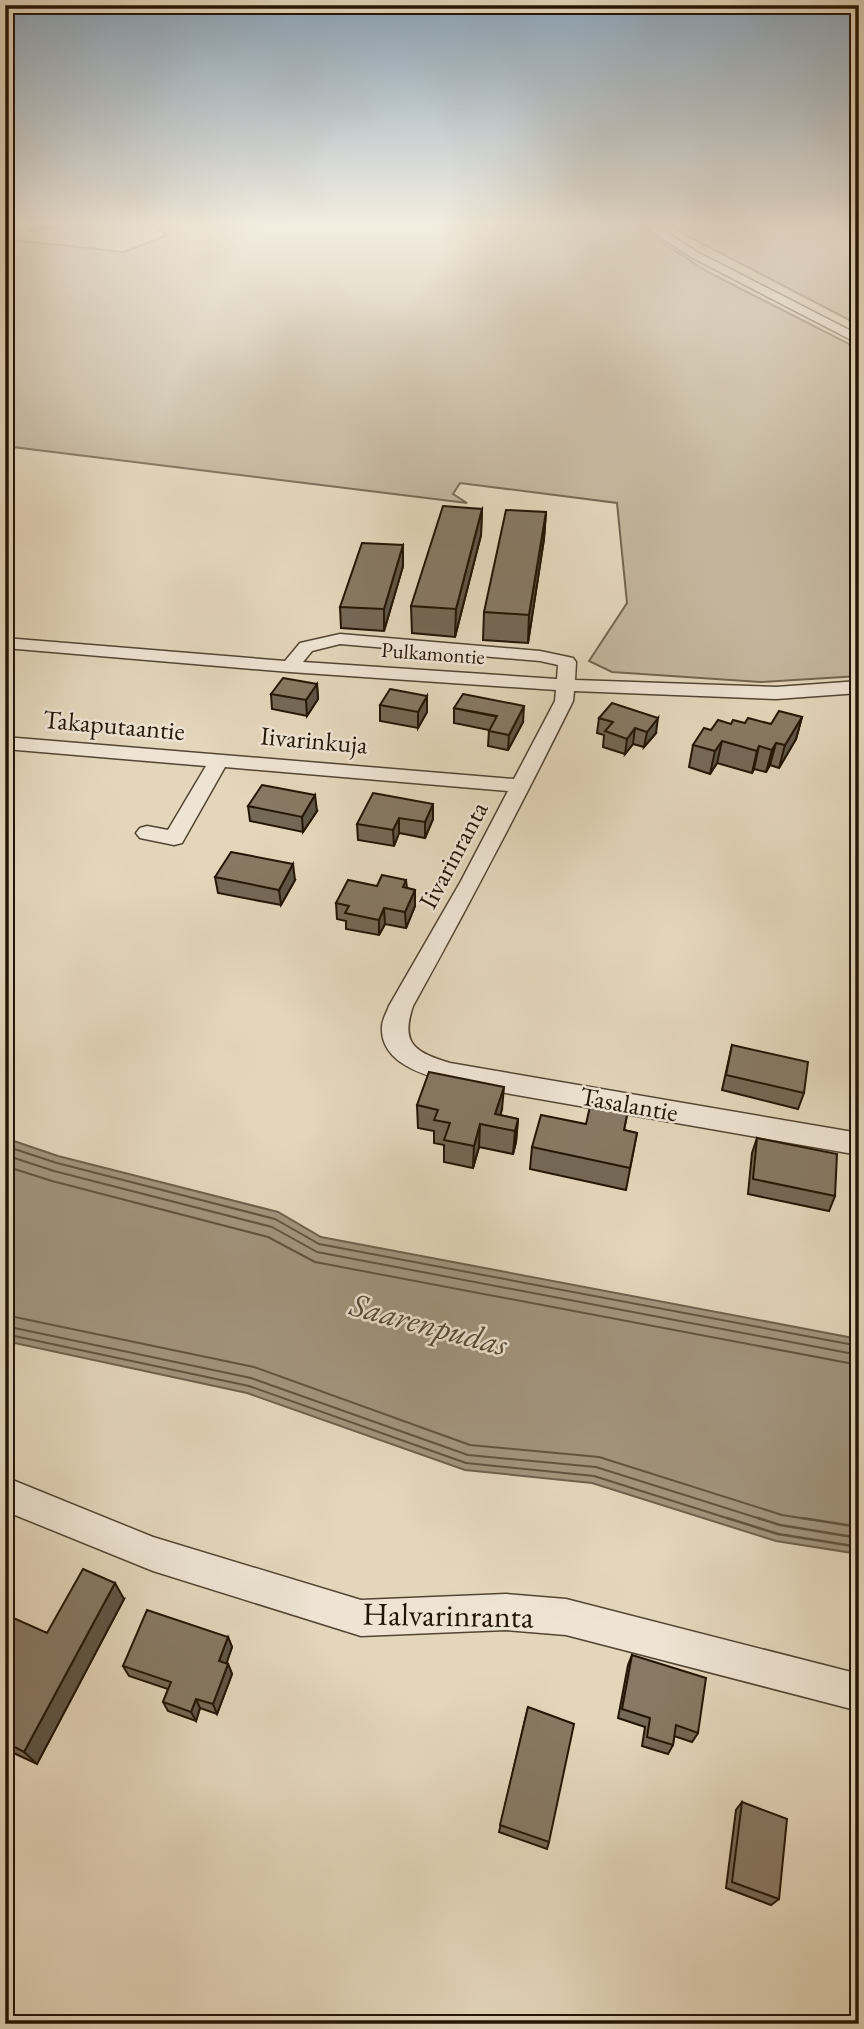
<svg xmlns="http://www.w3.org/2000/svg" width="864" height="2029" font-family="'EB Garamond',serif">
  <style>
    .green { fill: #c3b59c; stroke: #736550; stroke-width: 2 }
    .water { fill: #a2947d; stroke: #6f614d; stroke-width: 2 }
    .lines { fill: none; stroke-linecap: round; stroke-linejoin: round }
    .shore-far1 { stroke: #625441; stroke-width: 2 }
    .shore { stroke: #625441; stroke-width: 2.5 }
    .minor-casing { stroke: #534532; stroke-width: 3 }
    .minor { fill: #ede4d3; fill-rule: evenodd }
    .wall { fill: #746856; stroke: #231505; stroke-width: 2 }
    .shaded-wall { fill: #5e5546; stroke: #231505; stroke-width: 2 }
    .building { fill: #877964; stroke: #231505; stroke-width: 2 }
    .labels { text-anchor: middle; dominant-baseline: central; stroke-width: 5; stroke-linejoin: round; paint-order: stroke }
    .far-street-label { font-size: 21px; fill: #231505; stroke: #ede4d3 }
    .street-label { font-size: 26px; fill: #231505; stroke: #ede4d3 }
    .near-street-label { font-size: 32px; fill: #231505; stroke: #ede4d3 }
    .near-water-label { font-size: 33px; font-style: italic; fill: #564835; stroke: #ede4d3 }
  </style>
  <rect width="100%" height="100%" fill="#e4d6bb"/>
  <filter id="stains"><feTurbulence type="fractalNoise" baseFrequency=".00286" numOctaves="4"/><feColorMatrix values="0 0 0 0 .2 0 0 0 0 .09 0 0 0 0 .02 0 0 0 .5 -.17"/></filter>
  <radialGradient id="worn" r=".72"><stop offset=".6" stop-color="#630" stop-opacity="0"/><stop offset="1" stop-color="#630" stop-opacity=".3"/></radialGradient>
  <g class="green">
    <polygon points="151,225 636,225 706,271 859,349 859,676 760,682 612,672 589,661 627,603 617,503 460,483 453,494 467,503 5,446 5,235 13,240 124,252 167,235"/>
    <polygon points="671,225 859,225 859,325 682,233"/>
  </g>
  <polygon class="water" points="5,1138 58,1156 278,1212 321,1237 859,1339 859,1554 776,1541 592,1483 465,1470 247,1393 5,1341"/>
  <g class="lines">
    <g class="shore-far1">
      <polyline points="5,1146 57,1163 275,1219 319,1244 859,1346"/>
      <polyline points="5,1155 54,1171 272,1227 317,1252 859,1355"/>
      <polyline points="5,1166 52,1181 268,1237 315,1262 859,1365"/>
      <polyline points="5,1315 254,1367 470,1445 599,1457 782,1515 813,1520"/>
      <polyline points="5,1326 251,1378 468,1455 596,1467 764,1520"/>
      <polyline points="5,1334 249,1386 466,1463 594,1476 733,1520"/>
    </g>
    <g class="shore">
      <polyline points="727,1518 778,1534 859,1547"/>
      <polyline points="758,1518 780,1525 859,1538"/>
      <polyline points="802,1518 859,1527"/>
    </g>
    <g class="minor-casing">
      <g id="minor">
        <polygon points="642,225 654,225 699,253 859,335 859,344 691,257"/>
        <path d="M 340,634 L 540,651 L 573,658 L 576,662 L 575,680 L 776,687 L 859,681 L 859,693 L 776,699 L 574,691 L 573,701 C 522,804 469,905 413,1006 C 400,1044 415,1052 450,1063 L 859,1133 L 859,1155 L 460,1085 C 432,1077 380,1066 382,1027 C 382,1020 387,1012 389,1006 L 461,881 L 508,791 L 225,767 L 182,843 L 174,845 L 140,838 L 136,833 L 140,828 L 147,826 L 168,830 L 206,766 L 5,749 L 5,737 L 514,779 L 555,701 L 556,690 L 290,672 L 5,648 L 5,638 L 285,661 L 300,643 ZM 340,644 L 540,661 L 558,665 L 557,679 L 303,662 L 312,651 Z"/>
        <polygon points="5,1477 153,1537 361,1600 506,1594 566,1599 859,1674 859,1711 566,1635 506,1630 361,1636 153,1571 5,1511"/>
      </g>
    </g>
    <use href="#minor" class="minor"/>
  </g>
  <g class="wall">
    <polygon points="25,225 62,225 31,231"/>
    <polygon points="482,509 481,535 455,637 412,633 411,606"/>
    <polygon points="546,512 544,539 528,643 483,640 484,612"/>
    <polygon points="403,545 403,566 384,631 341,628 340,607"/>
    <polygon points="317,684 318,699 307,716 272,709 271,694"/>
    <polygon points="427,696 427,712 418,728 380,721 380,705"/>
    <polygon points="454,708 523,722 508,750 488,746 489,730 454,723"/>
    <polygon points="802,717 796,739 779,768 770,765 766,772 754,769 752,773 717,763 710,774 689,767 693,745 711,730 731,724 745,723 771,724"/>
    <polygon points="599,718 656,733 644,747 633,744 625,754 603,747 604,735 597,733"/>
    <polygon points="433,804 433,819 425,838 399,833 394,846 358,840 357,824"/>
    <polygon points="248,806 317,811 303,832 250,821"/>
    <polygon points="215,877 295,880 281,905 218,893"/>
    <polygon points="406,880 407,888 415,890 415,906 406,928 385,924 379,935 346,929 346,921 337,919 336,903 377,886"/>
    <polygon points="732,1045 804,1093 798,1109 722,1090"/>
    <polygon points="417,1105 502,1109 500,1115 518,1119 516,1142 513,1154 479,1147 473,1168 444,1162 444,1145 434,1143 434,1131 418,1128"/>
    <polygon points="628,1110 624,1130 637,1133 626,1190 530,1169 532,1147 586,1124"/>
    <polygon points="757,1138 835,1196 829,1211 748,1194 752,1153"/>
    <polygon points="124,1599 37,1764 5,1749 5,1622 47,1633"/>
    <polygon points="228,1637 232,1647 226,1663 228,1664 232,1674 217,1714 200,1708 196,1721 168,1711 163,1702 168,1689 129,1676 123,1666"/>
    <polygon points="632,1655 698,1733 692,1742 674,1736 673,1745 668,1754 642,1746 645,1727 618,1718 628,1665"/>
    <polygon points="528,1707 549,1842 547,1849 499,1832"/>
    <polygon points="742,1802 779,1899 771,1905 726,1888 736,1810"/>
  </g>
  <g class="shaded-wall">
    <polygon points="30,225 62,225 31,231"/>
    <polygon points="482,509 481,535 455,637 456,609"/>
    <polygon points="546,512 544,539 528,643 529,615"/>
    <polygon points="403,545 403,566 384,631 384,609"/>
    <polygon points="317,684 318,699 307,716 306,700"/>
    <polygon points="427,696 427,712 418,728 418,712"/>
    <polygon points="524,706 523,722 508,750 509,735"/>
    <polygon points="802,717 796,739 779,768 785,745"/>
    <polygon points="658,718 656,733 644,747 647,732"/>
    <polygon points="635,728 633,744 625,754 627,739"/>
    <polygon points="722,741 717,763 710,774 715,751"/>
    <polygon points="776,743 770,765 766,772 772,750"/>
    <polygon points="759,746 754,769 752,773 757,751"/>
    <polygon points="315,795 317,811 303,832 302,817"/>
    <polygon points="433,804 433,819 425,838 425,822"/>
    <polygon points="399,818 399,833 394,846 393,830"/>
    <polygon points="293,864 295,880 281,905 279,890"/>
    <polygon points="415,890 415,906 406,928 405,912"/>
    <polygon points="384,908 385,924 379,935 379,920"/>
    <polygon points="504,1087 502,1109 497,1128 495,1114"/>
    <polygon points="518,1119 516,1142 513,1154 515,1131"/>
    <polygon points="480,1124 479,1147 473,1168 474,1146"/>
    <polygon points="115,1583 124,1599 37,1764 24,1752"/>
    <polygon points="228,1637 232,1647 224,1671 219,1661"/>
    <polygon points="228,1664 232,1674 217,1714 213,1704"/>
    <polygon points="196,1699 200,1708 196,1721 191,1712"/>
  </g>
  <g class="building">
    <polygon points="443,506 482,509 456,609 411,606"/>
    <polygon points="506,510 546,512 529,615 484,612"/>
    <polygon points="362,543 403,545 384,609 340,607"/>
    <polygon points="283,678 317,684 306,700 271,694"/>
    <polygon points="390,689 427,696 418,712 380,705"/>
    <polygon points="463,694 524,706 509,735 489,731 497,716 454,708"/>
    <polygon points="612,703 658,718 647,732 635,728 627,739 605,731 613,722 599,718"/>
    <polygon points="779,711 802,717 785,745 776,743 772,750 759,746 757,751 722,741 715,751 693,745 704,728 711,730 718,720 731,724 733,720 745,723 748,718 771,724"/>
    <polygon points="262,785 315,795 302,817 248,806"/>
    <polygon points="373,793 433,804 425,822 399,818 393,830 357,824"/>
    <polygon points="231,852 293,864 279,890 215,877"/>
    <polygon points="382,875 406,880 403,887 415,890 405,912 384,908 379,920 345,913 349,906 336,903 348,880 377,886"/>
    <polygon points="732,1045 808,1062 804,1093 726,1075"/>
    <polygon points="429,1072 504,1087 495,1114 518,1119 515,1131 480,1124 474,1146 444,1140 450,1123 434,1120 438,1110 417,1105"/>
    <polygon points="591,1102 628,1110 624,1130 637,1133 630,1168 532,1147 541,1115 586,1124"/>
    <polygon points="757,1138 837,1154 835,1196 753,1179"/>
    <polygon points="83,1569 115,1583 24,1752 5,1742 5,1622 9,1616 47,1633"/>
    <polygon points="147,1610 228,1637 219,1661 228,1664 213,1704 196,1699 191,1712 163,1702 171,1682 123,1666"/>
    <polygon points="632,1655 706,1678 698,1733 676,1725 673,1745 647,1737 650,1718 622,1709"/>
    <polygon points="528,1707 574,1724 549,1842 500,1825"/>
    <polygon points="742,1802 787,1819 779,1899 732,1882"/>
  </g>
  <linearGradient id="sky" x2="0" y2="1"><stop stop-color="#8ca7bd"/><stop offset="0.44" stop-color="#f3ede0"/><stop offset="1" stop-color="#f3ede0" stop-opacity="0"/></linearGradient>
  <rect width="864" height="509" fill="url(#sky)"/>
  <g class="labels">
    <g class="far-street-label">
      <text transform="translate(433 653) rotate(4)">Pulkamontie</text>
    </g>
    <g class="street-label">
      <text transform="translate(114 725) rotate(5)">Takaputaantie</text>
      <text transform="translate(314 740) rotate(5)">Iivarinkuja</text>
      <text transform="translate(453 855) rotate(-62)">Iivarinranta</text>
      <text transform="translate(629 1104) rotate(10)">Tasalantie</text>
    </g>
    <g class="near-street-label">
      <text transform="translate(448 1615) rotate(1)">Halvarinranta</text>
    </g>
    <g class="near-water-label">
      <text transform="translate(429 1324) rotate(15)">Saarenpudas</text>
    </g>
  </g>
  <rect width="864" height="2029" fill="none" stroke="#e4d6bb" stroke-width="28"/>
  <rect x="7" y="7" width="850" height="2015" fill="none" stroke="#231505" stroke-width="3.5"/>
  <rect x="14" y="14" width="836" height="2001" fill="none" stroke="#231505" stroke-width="2"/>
  <rect width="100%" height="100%" filter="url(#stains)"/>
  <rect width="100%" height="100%" fill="url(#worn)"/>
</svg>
